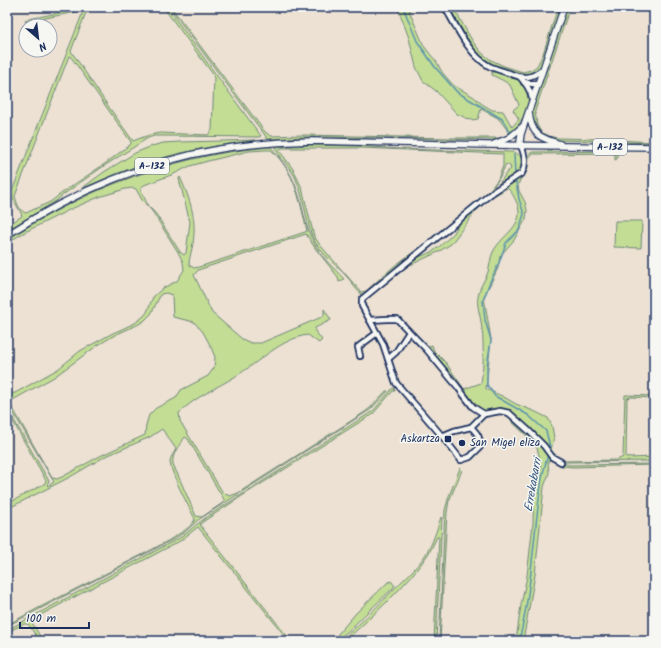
<svg xmlns="http://www.w3.org/2000/svg" width="661" height="648" font-family="Kalam,sans-serif">
  <style>
    .green { fill: #c3dd94; stroke: #6f8679; fill-rule: evenodd }
    .lines { fill: none; stroke-linecap: round; stroke-linejoin: round }
    .stream { stroke: #5b92ae; stroke-width: 1.5 }
    .minor-casing { stroke: #1b2f5e; stroke-width: 8 }
    .major-casing { stroke: #1b2f5e; stroke-width: 8 }
    .minor { stroke: #f6f6f2; stroke-width: 4.5 }
    .major { stroke: #f6f6f2; stroke-width: 5.5 }
    .poi-dot { fill: #1b2f5e; stroke: #f6f6f2; stroke-width: 1.5 }
    .labels { text-anchor: middle; dominant-baseline: central; stroke-width: 3; stroke-linejoin: round; paint-order: stroke }
    .shield { fill: #f6f6f2; stroke: #5d6b8a; stroke-width: 1 }
    .shield-label { font-size: 10px; font-weight: bold; fill: #1b2f5e }
    .poi-label { font-size: 11px; fill: #1b2f5e; stroke: #f6f6f2; text-anchor: end }
    .water-label { font-size: 12px; font-style: italic; fill: #365880; stroke: #f6f6f2 }
  </style>
  <rect width="100%" height="100%" fill="#ece1d2"/>
  <filter id="ink" filterUnits="userSpaceOnUse"><feTurbulence type="fractalNoise" baseFrequency=".025" numOctaves="2"/><feDisplacementMap in="SourceGraphic" scale="8" xChannelSelector="R" yChannelSelector="G"/><feConvolveMatrix kernelMatrix="1 2 1 2 8 2 1 2 1" color-interpolation-filters="sRGB"/></filter>
  <g filter="url(#ink)">
    <g class="green">
      <path d="M 87,7 L 97,7 L 88,11 L 85,15 L 71,51 L 106,103 L 133,141 L 149,135 L 160,133 L 208,135 L 212,130 L 214,78 L 212,73 L 163,7 L 166,7 L 171,13 L 261,136 L 259,137 L 169,136 L 154,136 L 148,138 L 101,168 L 64,194 L 56,201 L 7,230 L 7,226 L 22,216 L 21,213 L 12,197 L 12,191 L 83,12 L 81,11 L 25,22 L 25,21 L 29,19 ZM 69,56 L 71,57 L 131,142 L 131,144 L 106,163 L 66,190 L 50,202 L 26,213 C 19,211 17,203 15,196 Z"/>
      <polygon points="169,7 171,7 265,132 271,136 303,135 450,138 500,138 499,140 497,140 333,137 305,137 268,139 267,138"/>
      <path d="M 398,7 L 410,7 L 410,13 L 424,46 L 430,54 L 436,61 L 442,72 L 453,85 L 474,97 L 482,104 L 492,110 L 503,111 L 512,127 L 519,119 L 513,110 L 519,105 L 510,85 L 504,81 L 492,75 L 492,72 L 496,72 C 502,74 519,79 523,82 C 526,86 529,92 530,97 C 530,108 518,128 509,135 L 506,128 L 498,118 L 481,109 L 478,119 L 471,120 L 457,114 L 436,91 L 423,81 L 416,67 L 409,38 L 399,11 Z"/>
      <path d="M 449,7 L 453,7 L 473,42 L 482,53 L 491,60 L 504,66 L 523,72 L 531,70 L 537,66 L 543,54 L 558,7 L 561,7 L 541,65 C 534,76 526,76 515,72 C 505,68 494,66 486,60 C 471,50 459,23 449,7 Z"/>
      <polygon points="567,7 570,7 535,111 537,125 541,132 549,136 557,138 599,139 617,140 654,142 654,143 620,142 602,141 551,140 539,132 535,127 532,118 532,111"/>
      <path d="M 252,140 L 256,140 C 231,144 206,147 181,153 C 146,161 113,175 81,189 L 104,172 L 135,153 L 152,146 L 163,143 L 180,142 L 223,141 Z"/>
      <path d="M 311,145 L 359,146 L 399,149 L 513,152 C 517,153 521,155 522,160 C 526,173 508,181 498,187 L 498,185 L 507,172 L 511,169 L 510,166 L 506,164 C 501,176 495,186 487,195 L 421,249 L 400,264 L 364,295 C 356,292 353,283 348,278 C 336,264 319,253 312,236 C 305,217 304,196 295,177 C 290,167 278,155 275,147 ZM 282,148 L 361,148 L 503,154 L 503,166 L 498,179 L 489,191 L 447,227 L 393,267 L 366,291 L 361,292 L 320,245 L 314,236 L 302,188 L 293,169 L 279,150 Z"/>
      <path d="M 271,147 C 285,164 294,177 300,199 C 304,213 306,229 314,243 C 321,257 334,268 344,279 L 339,282 L 338,277 L 315,248 L 306,234 L 198,270 L 194,275 L 212,313 L 242,339 L 251,343 L 261,343 L 324,316 L 324,309 L 331,320 L 315,328 L 315,331 L 322,340 L 319,343 L 308,335 C 282,338 258,363 236,376 C 217,388 195,397 179,413 L 180,421 L 223,493 L 230,496 L 238,493 L 365,412 L 370,408 L 386,391 L 388,391 L 370,410 L 365,413 L 198,520 L 185,532 L 172,540 L 7,626 L 7,625 C 46,603 87,584 126,563 C 145,553 164,544 182,532 C 187,529 193,524 195,519 C 189,507 170,472 170,461 C 171,456 174,453 176,449 L 162,429 L 150,437 L 104,457 L 70,477 L 7,509 L 7,504 L 44,484 L 46,481 L 43,475 L 7,411 L 7,408 L 49,481 L 47,485 L 48,486 L 54,482 L 7,402 L 7,394 L 15,393 L 58,369 L 80,351 L 111,334 L 135,323 L 144,316 L 147,312 L 153,297 L 163,288 L 177,281 L 184,270 L 183,262 L 178,252 L 152,211 L 142,200 L 136,189 L 133,188 L 125,189 L 99,197 L 71,209 L 25,232 L 7,243 L 7,240 C 71,198 142,168 217,154 C 235,151 253,148 271,147 ZM 265,150 L 271,150 C 275,154 279,158 282,162 C 297,181 301,207 307,231 L 305,232 L 199,267 L 194,268 L 189,265 C 189,257 192,251 193,243 C 197,219 190,199 180,177 L 179,179 L 190,222 L 186,253 L 184,255 L 180,252 L 156,214 L 148,206 L 144,197 L 141,192 L 141,188 L 144,185 L 174,174 L 190,166 L 208,161 L 249,151 ZM 166,293 L 172,295 L 173,317 L 194,322 L 203,332 L 210,345 L 215,357 L 214,368 L 208,376 L 181,390 L 176,398 L 156,408 L 149,415 L 146,425 L 145,435 L 100,456 L 62,477 L 57,479 L 52,478 L 11,405 L 11,401 L 54,377 L 98,345 L 115,335 L 137,325 L 144,321 L 151,314 L 161,294 ZM 185,437 L 188,439 L 220,493 L 224,499 L 224,502 L 202,517 L 196,516 L 173,464 C 171,455 180,444 185,437 Z"/>
      <path d="M 617,151 L 617,159 L 615,160 L 615,155 L 613,153 L 538,154 L 533,154 L 529,157 L 527,171 L 520,180 L 518,185 L 519,191 L 525,202 L 527,210 L 526,219 L 514,240 L 500,256 L 498,268 L 484,297 L 491,339 L 486,389 L 502,396 L 516,404 L 536,412 L 548,418 L 552,426 L 554,438 L 551,450 L 558,458 L 565,461 L 617,460 L 623,457 L 625,395 L 654,396 L 654,398 L 632,397 L 627,398 L 626,457 L 630,458 L 654,457 L 654,461 L 569,462 L 563,462 L 555,458 L 547,448 L 511,411 L 501,409 L 485,411 L 477,407 L 470,401 L 426,347 L 432,345 L 434,351 L 446,363 L 464,389 L 481,383 C 484,365 484,340 481,322 C 479,308 475,304 480,289 C 482,283 486,278 488,272 C 490,266 490,258 493,252 C 502,234 526,226 517,203 C 514,197 512,192 507,188 L 489,199 L 475,212 L 451,244 L 438,252 L 404,268 L 403,267 L 419,257 L 432,252 L 440,246 L 454,233 L 459,223 L 479,205 L 491,196 L 520,177 C 527,170 524,157 532,152 Z"/>
      <polygon points="615,221 642,221 641,248 614,247"/>
      <polygon points="393,388 394,388 395,391 393,391 371,416 368,417 242,496 201,523 200,525 291,641 289,641 198,527 180,541 33,619 32,623 43,641 40,641 28,624 24,624 7,632 7,630 183,536 196,525 208,516 373,411"/>
      <path d="M 514,418 C 521,425 528,432 535,439 C 548,453 549,461 570,465 L 654,464 L 654,465 L 573,467 L 562,466 L 550,460 L 548,461 L 549,473 L 544,487 L 535,575 L 523,641 L 516,641 L 521,605 L 527,576 L 533,523 L 534,488 L 541,469 L 540,459 L 537,448 L 528,437 L 511,421 Z"/>
      <polygon points="460,468 462,470 449,501 447,512 440,641 439,641 445,510 449,496"/>
      <path d="M 441,517 L 442,518 L 436,641 L 434,641 L 439,537 L 437,537 C 434,542 432,548 429,553 C 406,587 374,614 345,641 L 340,641 C 358,626 375,609 391,592 C 403,580 417,568 426,554 C 433,543 437,529 441,517 Z"/>
      <polygon points="391,581 395,586 346,633 336,641 332,641 356,613 387,583"/>
    </g>
    <g class="lines">
      <g class="stream">
        <polyline points="403,7 417,41 435,67 457,92 502,119 510,132"/>
        <polyline points="514,154 515,175"/>
        <polyline points="516,182 519,199 524,214 519,230 506,243 499,263 489,284 483,301 485,320 491,340 487,366 487,385 495,396 528,415 546,431 550,447 549,451"/>
        <path d="M 519,641 C 532,590 533,537 541,485 C 542,475 545,465 548,455"/>
      </g>
      <g class="minor-casing">
        <g id="minor">
          <path d="M 445,7 C 456,26 469,55 489,66 C 495,69 503,71 509,73 C 523,79 531,79 543,69"/>
          <path d="M 520,77 C 526,84 531,90 532,99"/>
          <polyline points="524,82 533,84 538,83"/>
          <polyline points="370,320 387,319 397,319 427,350 457,386 473,407 484,414 471,427"/>
          <polyline points="360,356 358,347 377,333"/>
          <polyline points="388,359 396,352 409,332"/>
          <polyline points="484,414 500,411 509,413 529,431 544,446 552,457 561,462"/>
          <path d="M 442,436 L 454,431 L 471,427 C 478,434 480,437 480,447 L 470,457 L 461,460 L 442,436 L 396,383 L 383,344 L 362,306 L 362,299 L 493,192 L 522,173 C 527,164 525,155 521,146"/>
        </g>
      </g>
      <g class="major-casing">
        <g id="major">
          <path d="M 529,112 C 531,135 540,138 560,144"/>
          <polyline points="494,144 509,138 522,127"/>
          <polyline points="521,146 520,142 521,134 564,7"/>
          <path d="M 7,235 C 72,193 143,162 220,149 C 250,144 281,142 311,141 L 487,145 L 654,147"/>
        </g>
      </g>
      <use href="#minor" class="minor"/>
      <use href="#major" class="major"/>
    </g>
  </g>
  <g class="poi-dot">
    <rect x="444" y="435" width="8" height="8" rx="2"/>
    <circle cx="462" cy="443" r="4"/>
  </g>
  <g class="labels">
    <g class="shield">
      <rect x="593" y="139" width="34" height="16" rx="3"/>
      <rect x="135" y="158" width="34" height="16" rx="3"/>
    </g>
    <g class="shield-label">
      <text x="610" y="147">A-132</text>
      <text x="152" y="166">A-132</text>
    </g>
    <g class="poi-label">
      <text x="440" y="439">Askartza</text>
      <text x="470" y="443" text-anchor="start">San Migel eliza</text>
    </g>
    <g class="water-label">
      <text transform="translate(533 485) rotate(-80)">Errekabarri</text>
    </g>
  </g>
  <rect width="661" height="648" fill="none" stroke="#f6f6f2" stroke-width="24"/>
  <rect x="12" y="12" width="637" height="624" fill="none" stroke="#1b2f5e" stroke-width="1.5" filter="url(#ink)"/>
  <g transform="translate(38 38) rotate(152)"><circle r="19" fill="#f6f6f2" stroke="#9ea6b7"/>
  <path d="M0-3L7 15L0 10L-7 15Z" fill="#1b2f5e"/>
  <text y="-6" font-size="11" font-weight="bold" text-anchor="middle" fill="#1b2f5e">N</text>
  </g>
  <path d="M20 622v6h69v-6" fill="none" stroke="#1b2f5e" stroke-width="2"/>
  <text x="26" y="622" font-size="12" fill="#1b2f5e" stroke="#f6f6f2" stroke-width="3" paint-order="stroke">100 m</text>
</svg>
